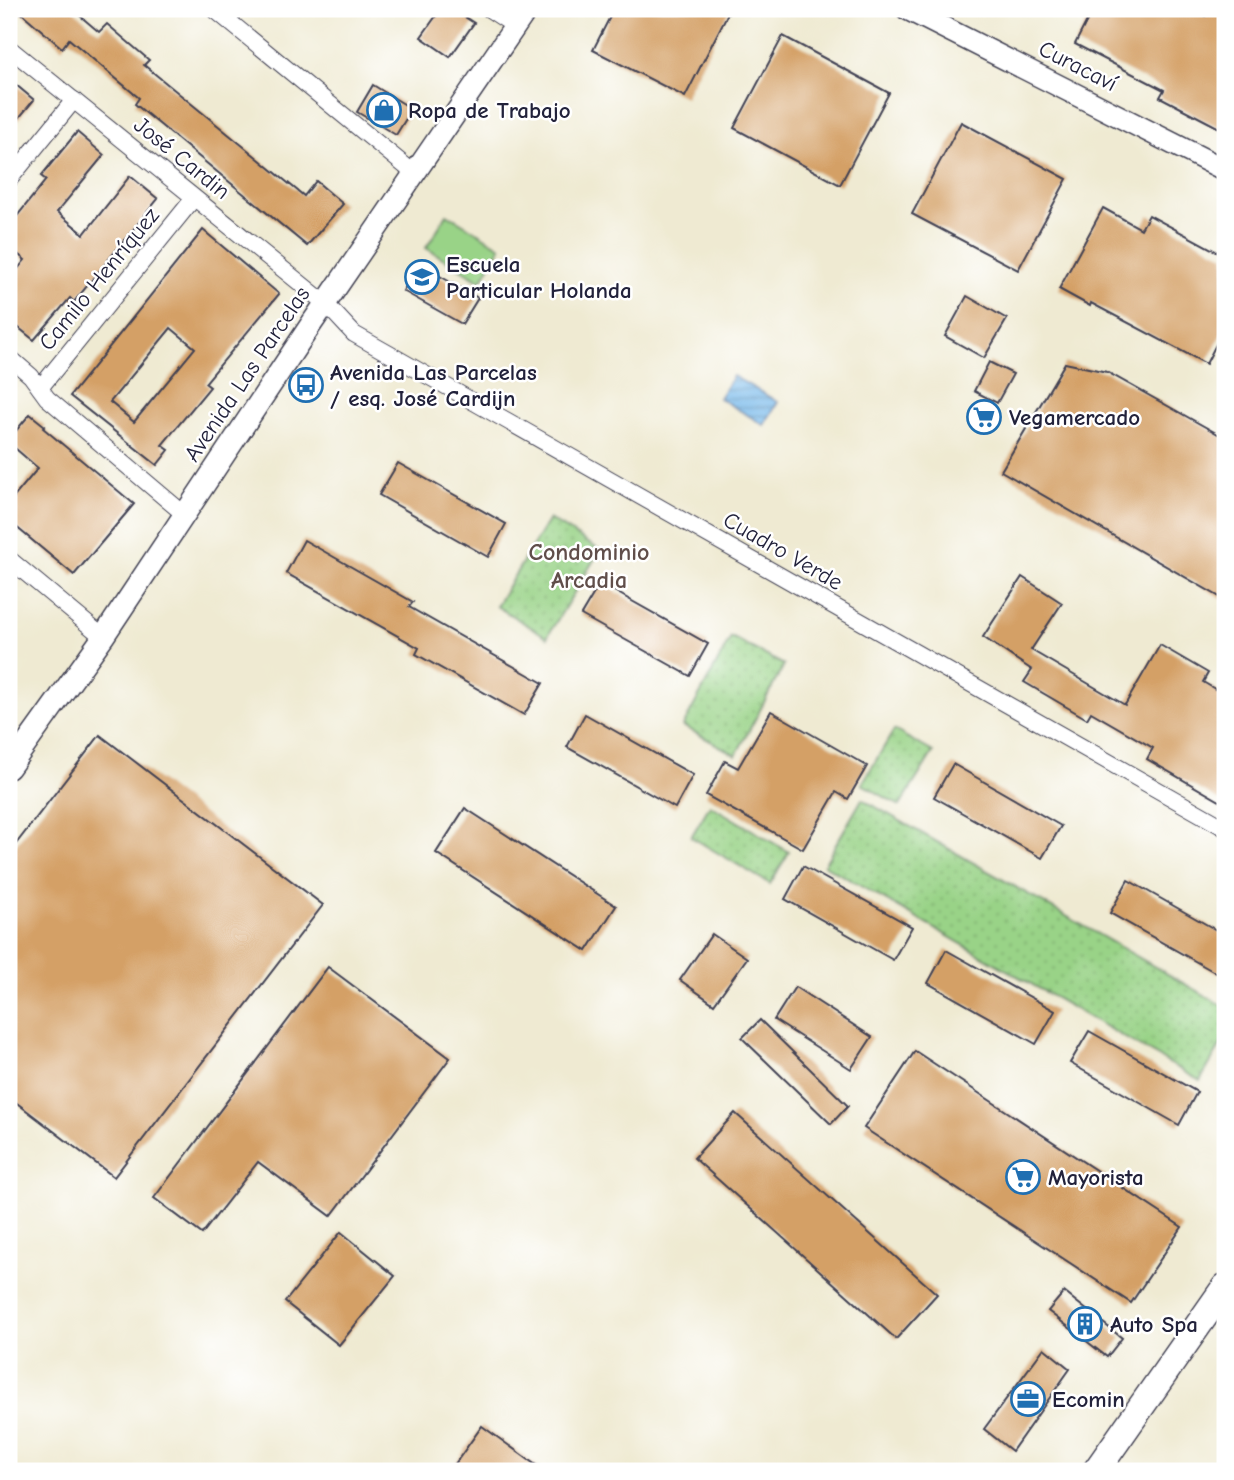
<svg xmlns="http://www.w3.org/2000/svg" width="1234" height="1480" font-family="'Comic Neue',sans-serif">
  <style>
    .grass { fill: url(#grass-dots); stroke: #5e7a61; stroke-width: 2 }
    .pitch { fill: #99d387; stroke: #5e7a61; stroke-width: 2 }
    .water { fill: url(#water-rules); stroke: #4b6d92; stroke-width: 2 }
    .building { fill: #d4a066; fill-rule: evenodd }
    .lines { fill: none; stroke-linecap: round; stroke-linejoin: round }
    .minor-casing { stroke: #414052; stroke-width: 18 }
    .tertiary-casing { stroke: #414052; stroke-width: 24 }
    .primary-casing { stroke: #414052; stroke-width: 29 }
    .minor { stroke: #fff; stroke-width: 16 }
    .tertiary { stroke: #fff; stroke-width: 21 }
    .primary { stroke: #fff; stroke-width: 26 }
    .labels { text-anchor: middle; dominant-baseline: central; stroke-width: 5; stroke-linejoin: round; paint-order: stroke }
    .street-label { font-size: 23px; fill: #22223b; stroke: #fff }
    .poi-label { font-size: 23px; font-weight: bold; fill: #22223b; stroke: #fff; text-anchor: start }
    .neighbourhood-label { font-size: 24px; font-weight: bold; fill: #604e4a; stroke: #fff }
  </style>
  <defs>
    <pattern id="grass-dots" width="8" height="8" patternUnits="userSpaceOnUse" patternTransform="scale(1.75)"><rect width="8" height="8" fill="#99d387"/><path d="M2 2h.1M6 6h.1" fill="none" stroke="#84b575" stroke-width="1.8" stroke-linecap="round"/></pattern>
    <pattern id="water-rules" width="6" height="5" patternUnits="userSpaceOnUse" patternTransform="scale(1.75)"><rect width="6" height="5" fill="#74b8ea"/><path d="M0 2.5h6" fill="none" stroke="#5f95bf"/></pattern>
  </defs>
  <rect width="100%" height="100%" fill="#fff"/>
  <filter id="ink" filterUnits="userSpaceOnUse"><feTurbulence type="fractalNoise" baseFrequency=".0143" numOctaves="2"/><feDisplacementMap in="SourceGraphic" scale="14" xChannelSelector="R" yChannelSelector="G"/><feConvolveMatrix kernelMatrix="1 2 1 2 8 2 1 2 1" color-interpolation-filters="sRGB"/></filter>
  <filter id="wash" filterUnits="userSpaceOnUse"><feTurbulence type="fractalNoise" baseFrequency=".00686" numOctaves="4" result="noise"/><feDisplacementMap in="SourceGraphic" scale="28" xChannelSelector="R" yChannelSelector="G"/><feGaussianBlur stdDeviation="1.57" result="paint"/><feColorMatrix in="noise" values="0 0 0 0 0 0 0 0 0 0 0 0 0 0 0 0 0 1.4 0 .05"/><feComposite in="paint" operator="in"/></filter>
  <g filter="url(#wash)">
    <rect width="100%" height="100%" fill="#efead2"/>
    <g class="grass">
      <polygon points="549,519 600,550 547,637 496,606"/>
      <polygon points="731,637 784,665 736,755 683,726"/>
      <polygon points="894,730 933,752 900,806 862,784"/>
      <polygon points="862,799 1225,1007 1225,1038 1200,1081 824,865"/>
      <polygon points="710,805 789,852 770,884 691,837"/>
    </g>
    <polygon class="pitch" points="447,214 501,247 481,281 426,248"/>
    <polygon class="water" points="733,376 778,402 764,425 719,398"/>
    <g id="blocks">
      <g class="building">
        <polygon points="17,9 72,9 99,32 107,24 149,60 144,65 304,196 316,181 343,204 307,246 135,104 139,98 69,39 62,48"/>
        <polygon points="441,9 452,9 474,23 450,57 421,37"/>
        <polygon points="614,9 730,9 685,97 593,50"/>
        <polygon points="1093,9 1190,9 1205,16 1209,9 1218,9 1225,12 1225,131 1160,97 1164,90 1075,44"/>
        <polygon points="783,36 889,93 840,185 734,128"/>
        <polygon points="9,79 34,100 9,130"/>
        <polygon points="373,85 412,109 396,135 357,112"/>
        <polygon points="961,122 1067,179 1018,270 912,214"/>
        <polygon points="77,132 104,155 57,212 84,234 130,176 158,199 74,302 70,298 34,340 9,320 9,280 25,260 9,247 9,226 46,180 41,176"/>
        <polygon points="1103,208 1141,229 1149,215 1225,256 1225,327 1206,364 1091,303 1090,306 1059,289"/>
        <path d="M 203,230 L 279,294 L 205,383 L 210,387 L 162,445 L 169,450 L 157,465 L 70,396 ZM 171,328 L 195,348 L 134,422 L 110,402 Z"/>
        <polygon points="419,264 478,298 462,324 403,291"/>
        <polygon points="967,296 1007,319 984,358 945,336"/>
        <polygon points="989,362 1013,374 997,403 974,391"/>
        <polygon points="1065,363 1107,372 1225,438 1225,600 1001,471"/>
        <polygon points="30,414 45,426 43,428 134,504 74,575 9,521 9,503 38,468 9,443 9,439"/>
        <polygon points="398,463 506,524 488,557 379,495"/>
        <polygon points="304,540 413,602 409,607 543,683 524,715 416,654 419,648 286,573"/>
        <polygon points="1022,577 1062,603 1031,650 1125,705 1160,645 1208,673 1203,682 1225,695 1225,804 1147,759 1153,748 1091,712 1087,719 1024,682 1032,670 983,637"/>
        <polygon points="600,583 708,644 690,676 581,615"/>
        <polygon points="771,711 867,766 848,799 836,792 803,849 706,795 725,761 738,768"/>
        <polygon points="585,714 693,775 675,808 567,747"/>
        <polygon points="100,735 323,905 114,1177 9,1097 9,853"/>
        <polygon points="953,764 1061,826 1042,858 934,797"/>
        <polygon points="465,808 616,906 587,951 436,853"/>
        <polygon points="803,866 912,927 893,960 785,899"/>
        <polygon points="1128,880 1225,935 1225,962 1218,974 1110,913"/>
        <polygon points="712,934 747,958 714,1004 680,980"/>
        <polygon points="946,950 1055,1011 1036,1044 928,983"/>
        <polygon points="328,967 450,1058 331,1216 258,1162 202,1234 154,1198"/>
        <polygon points="795,987 872,1037 851,1069 774,1020"/>
        <polygon points="760,1020 848,1106 831,1124 742,1038"/>
        <polygon points="1089,1031 1197,1092 1179,1125 1070,1063"/>
        <polygon points="915,1051 1182,1227 1131,1303 864,1128"/>
        <polygon points="735,1113 937,1294 896,1339 694,1158"/>
        <polygon points="341,1232 395,1276 339,1345 285,1302"/>
        <polygon points="1064,1292 1122,1338 1107,1357 1048,1311"/>
        <polygon points="1044,1348 1070,1369 1012,1451 984,1429"/>
        <polygon points="482,1426 544,1471 450,1471"/>
      </g>
    </g>
  </g>
  <g filter="url(#ink)">
    <use href="#blocks" fill-opacity="0" stroke="#414052" stroke-width="2"/>
    <g class="lines">
      <g class="minor-casing">
        <g id="minor">
          <polyline points="214,9 415,174"/>
          <polyline points="489,9 515,26"/>
          <polyline points="9,48 326,304 354,334 1225,828"/>
          <polyline points="9,180 74,100"/>
          <polyline points="9,357 31,376 47,398 184,514"/>
          <polyline points="40,388 194,198"/>
          <polyline points="9,559 103,637"/>
        </g>
      </g>
      <g class="tertiary-casing">
        <g id="tertiary">
          <polyline points="907,9 1225,170"/>
          <polyline points="9,768 103,637 312,323 527,9"/>
        </g>
      </g>
      <g class="primary-casing">
        <polyline id="primary" points="1096,1471 1225,1287"/>
      </g>
      <use href="#minor" class="minor"/>
      <use href="#tertiary" class="tertiary"/>
      <use href="#primary" class="primary"/>
    </g>
  </g>
  <defs>
    <g id="shop-ring" transform="scale(1.75)"><circle r="9.5" fill="#fff" stroke="#1f6fb2" stroke-width="1.5"/><path d="M-5-2.5h2.3a2.7 3.5 0 0 1 5.4 0H5L5.5 6h-11ZM-1.5-2.5h3a1.5 2.3 0 0 0-3 0Z" fill="#1f6fb2"/></g>
    <g id="school-ring" transform="scale(1.75)"><circle r="9.5" fill="#fff" stroke="#1f6fb2" stroke-width="1.5"/><path d="M0-5L7-2L0 1L-7-2ZM-4 1L0 2.5L4 1V4Q0 6-4 4Z" fill="#1f6fb2"/></g>
    <g id="bus-ring" transform="scale(1.75)"><circle r="9.5" fill="#fff" stroke="#1f6fb2" stroke-width="1.5"/><path d="M-5-6H5V4H4V6H2V4H-2V6H-4V4H-5ZM-3.5-4V0h7V-4ZM-3.5 1.2v1.5H-2V1.2ZM2 1.2v1.5H3.5V1.2Z" fill="#1f6fb2"/></g>
    <g id="supermarket-ring" transform="scale(1.75)"><circle r="9.5" fill="#fff" stroke="#1f6fb2" stroke-width="1.5"/><path d="M-6-5.5h2.5l.6 2H6L4.5 2H-2.5L-4.4-4H-6ZM-1.5 3.2a1.3 1.3 0 1 0 .1 0ZM3 3.2a1.3 1.3 0 1 0 .1 0Z" fill="#1f6fb2"/></g>
    <g id="building-ring" transform="scale(1.75)"><circle r="9.5" fill="#fff" stroke="#1f6fb2" stroke-width="1.5"/><path d="M-4-6H4V6H1V3H-1V6H-4ZM-2.5-4.3h1.7v1.8h-1.7ZM.8-4.3h1.7v1.8H.8ZM-2.5-1h1.7V.8h-1.7ZM.8-1h1.7V.8H.8Z" fill="#1f6fb2"/></g>
    <g id="office-ring" transform="scale(1.75)"><circle r="9.5" fill="#fff" stroke="#1f6fb2" stroke-width="1.5"/><path d="M-6-3h4V-5.5h4V-3h4V5H-6ZM-1-4.5V-3h2v-1.5ZM-6 0V1H6V0Z" fill="#1f6fb2"/></g>
  </defs>
  <g fill-rule="evenodd">
    <use href="#shop-ring" x="384" y="110"/>
    <use href="#school-ring" x="422" y="277"/>
    <use href="#bus-ring" x="306" y="385"/>
    <use href="#supermarket-ring" x="984" y="417"/>
    <use href="#supermarket-ring" x="1023" y="1177"/>
    <use href="#building-ring" x="1085" y="1324"/>
    <use href="#office-ring" x="1028" y="1399"/>
  </g>
  <g class="labels">
    <g class="street-label">
      <text transform="translate(1078 66) rotate(27)">Curacaví</text>
      <text transform="translate(182 158) rotate(39)">José Cardin</text>
      <text transform="translate(99 279) rotate(-51)">Camilo Henríquez</text>
      <text transform="translate(247 374) rotate(-56)">Avenida Las Parcelas</text>
      <text transform="translate(783 551) rotate(30)">Cuadro Verde</text>
    </g>
    <g class="poi-label">
      <text x="408" y="110">Ropa de Trabajo</text>
      <text x="446" y="264">Escuela<tspan x="446" dy="26">Particular Holanda</tspan></text>
      <text x="330" y="372">Avenida Las Parcelas<tspan x="330" dy="26">/ esq. José Cardijn</tspan></text>
      <text x="1009" y="417">Vegamercado</text>
      <text x="1048" y="1177">Mayorista</text>
      <text x="1110" y="1324">Auto Spa</text>
      <text x="1052" y="1399">Ecomin</text>
    </g>
    <g class="neighbourhood-label">
      <text x="589" y="552">Condominio<tspan x="589" dy="28">Arcadia</tspan></text>
    </g>
  </g>
  <rect width="1234" height="1480" fill="none" stroke="#fff" stroke-width="35"/>
</svg>
